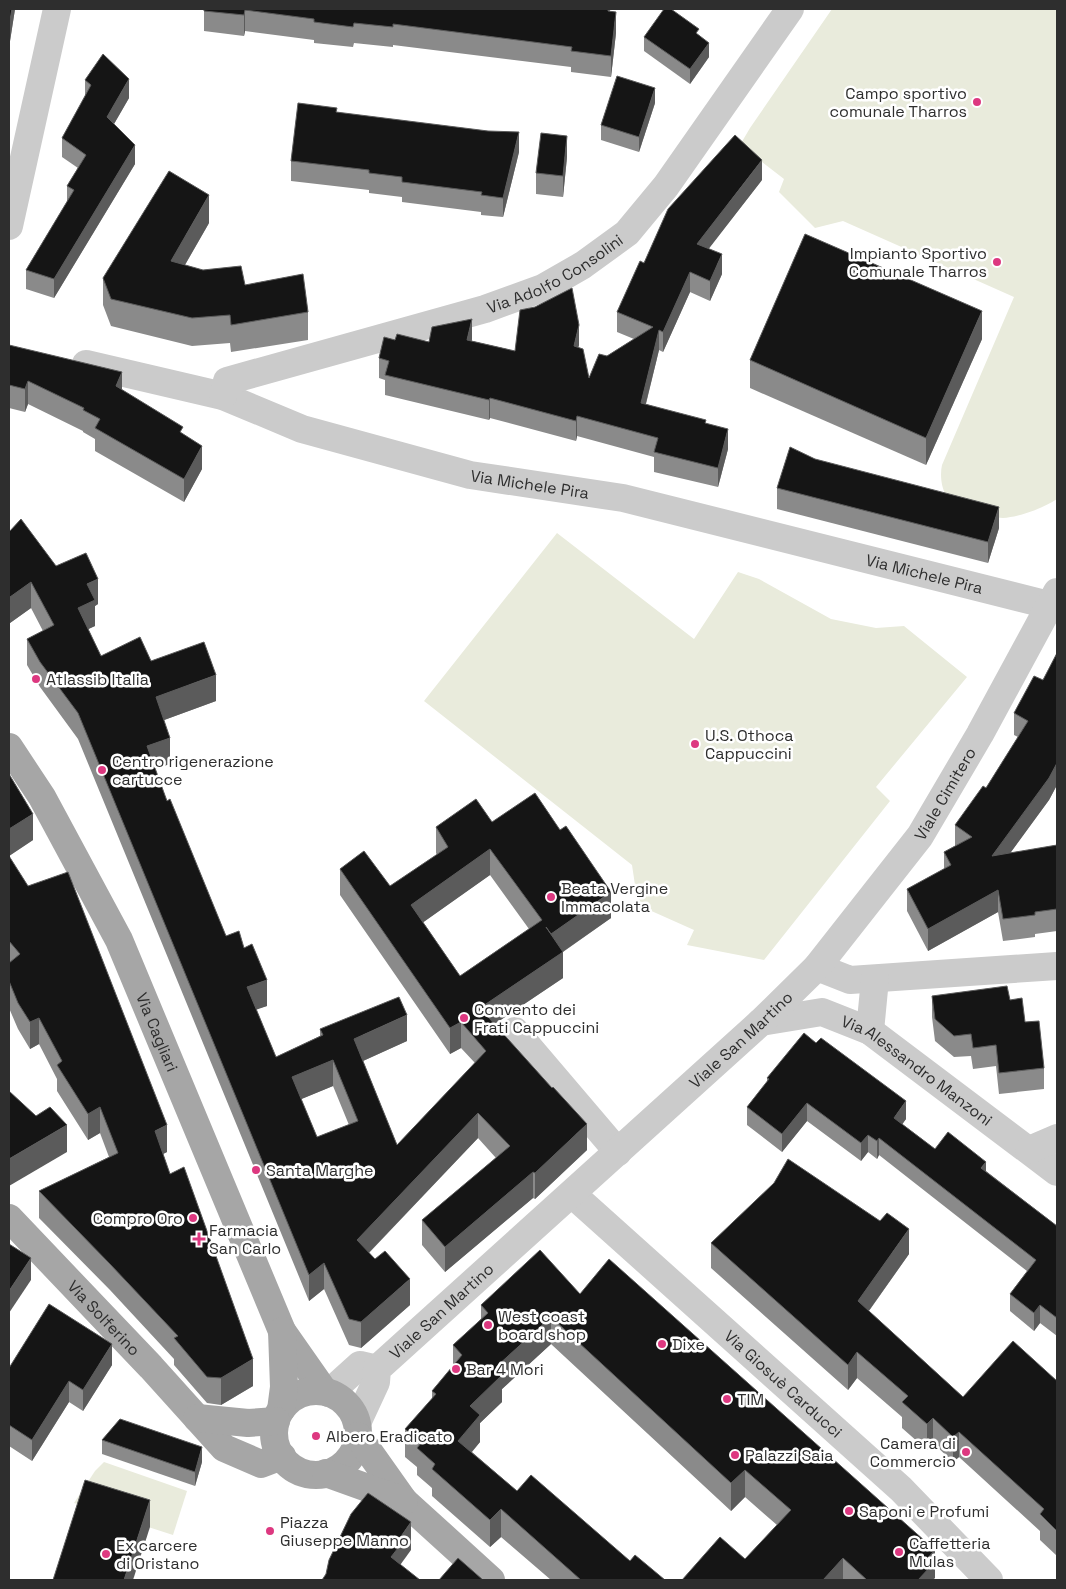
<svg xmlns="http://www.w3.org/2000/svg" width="1066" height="1589" font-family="'Space Grotesk',sans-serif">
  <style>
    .green { fill: #e9ebdc }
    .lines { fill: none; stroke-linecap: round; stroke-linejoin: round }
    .minor { stroke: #cbcbcb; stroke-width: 28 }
    .major { stroke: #a6a6a6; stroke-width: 28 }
    .wall { fill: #8a8a8a; fill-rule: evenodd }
    .shaded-wall { fill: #5b5b5b }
    .building { fill: #151515; stroke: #5b5b5b; fill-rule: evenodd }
    .poi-dot { fill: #dd3880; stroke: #fff; stroke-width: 2 }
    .labels { text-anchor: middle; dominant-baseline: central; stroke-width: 5; stroke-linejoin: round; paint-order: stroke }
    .poi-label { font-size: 16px; fill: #2e2e2e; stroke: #fff; text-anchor: start }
    .street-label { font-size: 16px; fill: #2e2e2e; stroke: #fff }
  </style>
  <rect width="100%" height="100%" fill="#fff"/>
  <g class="green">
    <path d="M 832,9 L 1057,9 L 1057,499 C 1043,508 1020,517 1003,518 C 991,518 953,505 946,495 C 941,487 940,474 942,465 L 1014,297 L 843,221 L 815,228 L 779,192 L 784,179 L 740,145 L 750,128 Z"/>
    <polygon points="557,533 694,639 738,572 759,579 831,619 876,628 904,626 967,677 876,787 890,801 764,960 687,945 694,930 638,905 632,865 424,701"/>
    <polygon points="104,1462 187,1491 173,1535 74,1503 95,1471"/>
  </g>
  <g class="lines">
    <g class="minor">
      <polyline points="9,226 57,9"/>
      <path id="s1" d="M 86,364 L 223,396 L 302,429 L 470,475 L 623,498 L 1057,607"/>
      <path id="s2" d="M 223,396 L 227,381 L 485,309 L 543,288 L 583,265 L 627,233 L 666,186 L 790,9"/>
      <polyline points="817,967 850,980 1057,966"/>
      <path id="s3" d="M 761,1022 L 822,1012 L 870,1031 L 1057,1172"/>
      <polyline points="515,1031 618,1152"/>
      <polyline points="870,1031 875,979"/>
      <polyline points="1029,1150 1057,1138"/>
      <path id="s4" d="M 572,1194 L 901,1489 L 989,1580"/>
      <polyline points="329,1393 360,1365 377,1369"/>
      <path id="s5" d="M 357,1423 L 376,1382 L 377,1369 L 761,1022 L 817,967 L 920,836 L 980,734 L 1057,592"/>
    </g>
    <g class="major">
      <path id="s6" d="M 9,747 L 42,797 L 119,940 L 282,1331 L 324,1391"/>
      <path id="s7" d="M 9,1218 L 151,1367 L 224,1448 L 261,1464 L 282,1456"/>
      <circle cx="316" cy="1433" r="42"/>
      <polyline points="281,1410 284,1387 282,1331"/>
      <polyline points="197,1418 248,1423 276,1421"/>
      <polyline points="358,1436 404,1501 491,1580"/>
      <polyline points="326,1473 404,1501"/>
    </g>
  </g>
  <g class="wall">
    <polygon points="9,9 15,9 10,41 9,41"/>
    <polygon points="204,9 610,9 610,12 616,33 611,77 571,72 571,67 393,45 393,47 354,43 353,47 314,43 314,40 245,31 244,36 204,31"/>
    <polygon points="699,35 709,57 690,84 644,51 644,37"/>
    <polygon points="85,80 129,98 114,124 135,164 54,298 26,289 26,270 67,202 67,186 78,168 62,157 62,138 85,97"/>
    <polygon points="655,103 639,152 601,140 601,125"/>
    <polygon points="337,112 519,152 503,217 481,215 481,212 402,202 402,197 369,193 369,190 291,181 291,161"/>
    <polygon points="567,157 563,197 536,194 536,173"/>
    <polygon points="762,180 708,249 722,274 710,301 690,292 663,352 659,350 646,404 706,423 728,449 718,487 654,472 654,457 577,436 576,441 490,418 489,420 385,395 385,380 379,378 379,358 395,340 429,342 472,339 472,341 515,351 579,345 578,347 589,378 607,356 634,339 617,332 617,312 644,263"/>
    <polygon points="209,223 185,265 245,285 308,312 308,340 231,352 230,343 192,346 111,326 103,305 103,278"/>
    <polygon points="982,339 926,465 750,388 750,360"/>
    <polygon points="9,345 122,390 183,434 202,469 184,502 95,451 95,439 83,432 83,431 28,404 25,412 9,408"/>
    <polygon points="815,459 999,528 988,563 777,509 777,488"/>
    <path d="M 9,532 L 56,566 L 98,604 L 95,606 L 95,626 L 88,629 L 101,656 L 151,661 L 216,701 L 164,720 L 170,764 L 155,769 L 167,801 L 226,936 L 244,948 L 267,1006 L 256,1009 L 276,1057 L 320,1036 L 320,1029 L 407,1041 L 363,1061 L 397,1145 L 475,1063 L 461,1048 L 450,1054 L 340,895 L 340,869 L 390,886 L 437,855 L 436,853 L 436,827 L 492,822 L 611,918 L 563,952 L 563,978 L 494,1024 L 587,1150 L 535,1199 L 533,1198 L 445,1272 L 422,1245 L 422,1220 L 496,1158 L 478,1138 L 369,1253 L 410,1305 L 361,1348 L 349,1345 L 324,1289 L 309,1301 L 78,739 L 40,687 L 27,665 L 27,639 L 43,631 L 31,608 L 10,623 L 9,620 ZM 490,875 L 529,929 L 460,976 L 423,922 ZM 333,1086 L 349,1125 L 317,1137 L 301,1099 Z"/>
    <polygon points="1057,653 1057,785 1049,800 1010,853 1057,845 1057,931 1035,934 1035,937 1003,941 998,912 928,951 907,911 907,889 944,869 944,852 955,846 955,825 986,788 1018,737 1014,735 1014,713 1043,680"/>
    <polygon points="9,774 33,840 9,856 167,1152 163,1154 170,1174 253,1386 221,1405 207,1403 174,1365 174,1359 110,1290 39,1218 39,1191 109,1157 100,1133 88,1140 57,1091 57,1079 39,1044 30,1049 18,1029 9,1008"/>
    <polygon points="932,996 1010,1000 1025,1022 1044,1068 1044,1089 999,1094 996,1066 973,1069 971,1056 954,1057 935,1041 932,1017"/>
    <polygon points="767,1078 906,1119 902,1124 935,1149 986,1171 1057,1226 1057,1336 1040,1323 1034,1331 1010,1311 1010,1294 1027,1271 879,1155 877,1159 868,1152 861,1161 807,1121 782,1152 747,1125 747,1107 767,1082"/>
    <polygon points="711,1243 909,1254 869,1311 963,1397 1057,1381 1057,1556 1040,1540 1040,1531 959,1457 953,1462 933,1443 927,1450 902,1428 902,1417 857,1378 848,1390 711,1268"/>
    <polygon points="580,1294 935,1578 932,1580 682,1580 745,1559 777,1525 745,1497 731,1511 551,1344 502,1389 502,1402 480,1423 480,1442 472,1452 517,1491 630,1561 665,1580 551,1580 501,1537 490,1547 432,1496 432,1488 417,1475 417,1467 405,1457 405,1429 432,1399 432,1391 453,1366 453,1345 481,1319 481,1305"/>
    <polygon points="112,1365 83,1411 69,1402 32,1461 9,1446 9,1368"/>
    <polygon points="102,1440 202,1462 195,1486 102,1454"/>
  </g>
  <g class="shaded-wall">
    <polygon points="12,9 15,9 10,41 10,20"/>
    <polygon points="245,10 245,31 244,36 244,15"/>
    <polygon points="616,12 616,33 611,77 611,56"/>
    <polygon points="709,43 709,57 690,84 690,69"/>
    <polygon points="129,79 129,98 107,136 107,117"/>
    <polygon points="655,88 655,103 639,152 639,137"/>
    <polygon points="519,132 519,152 503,217 503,198"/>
    <polygon points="567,136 567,157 563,197 563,176"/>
    <polygon points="135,145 135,164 54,298 54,279"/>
    <polygon points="762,160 762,180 697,264 697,244"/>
    <polygon points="209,195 209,223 171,289 171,261"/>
    <polygon points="722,254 722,274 710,301 710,281"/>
    <polygon points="690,272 690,292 663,352 663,332"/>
    <polygon points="982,311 982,339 926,465 926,438"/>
    <polygon points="472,319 472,339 467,360 467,340"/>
    <polygon points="579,325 579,345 574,366 574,346"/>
    <polygon points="659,330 659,350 641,423 641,403"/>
    <polygon points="122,372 122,395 116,386"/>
    <polygon points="28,381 28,404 25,412 25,389"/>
    <polygon points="490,398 490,418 489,420 489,400"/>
    <polygon points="577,416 577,436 576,441 576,421"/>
    <polygon points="728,429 728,449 718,487 718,468"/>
    <polygon points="202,446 202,469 184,502 184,479"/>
    <polygon points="10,469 10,492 9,494 9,471"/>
    <polygon points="999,507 999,528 988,563 988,542"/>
    <polygon points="98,579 98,604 95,606 95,626 78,634 78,608 87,584"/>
    <polygon points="31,582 31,608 10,623 10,597"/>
    <polygon points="216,675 216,701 156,723 156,697"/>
    <polygon points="170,738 170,764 147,771 147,746"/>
    <polygon points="1057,763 1057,785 1049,800 992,878 992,856"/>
    <polygon points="33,814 33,840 9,856 9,829"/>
    <polygon points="490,849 490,875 411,931 411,905"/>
    <polygon points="998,890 998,912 928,951 928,929"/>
    <polygon points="611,892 611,918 551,960 551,934"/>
    <polygon points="563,952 563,978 480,1034 480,1008"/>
    <polygon points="267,980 267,1006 247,1013 247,987"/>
    <polygon points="407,1015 407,1041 354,1065 354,1039"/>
    <polygon points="39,1018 39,1044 30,1049 30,1022"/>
    <polygon points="461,1022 461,1048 450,1054 450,1028"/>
    <polygon points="333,1060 333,1086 292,1103 292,1077"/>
    <polygon points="906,1101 906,1119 894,1136 894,1118"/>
    <polygon points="807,1103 807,1121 782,1152 782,1134"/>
    <polygon points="100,1107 100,1133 88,1140 88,1114"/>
    <polygon points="478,1113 478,1138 357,1265 357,1240"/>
    <polygon points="587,1124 587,1150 535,1199 535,1173"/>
    <polygon points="67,1125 67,1152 9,1186 9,1159"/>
    <polygon points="167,1125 167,1152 155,1158 155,1131"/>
    <polygon points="868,1135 868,1152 861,1161 861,1143"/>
    <polygon points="879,1138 879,1155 877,1159 877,1141"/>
    <polygon points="986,1162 986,1180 981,1168"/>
    <polygon points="533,1172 533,1198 445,1272 445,1247"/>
    <polygon points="909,1229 909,1254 858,1326 858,1301"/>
    <polygon points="31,1258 31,1280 9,1313 9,1291"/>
    <polygon points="324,1263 324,1289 309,1301 309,1275"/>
    <polygon points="410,1279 410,1305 361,1348 361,1322"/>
    <polygon points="1040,1305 1040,1323 1034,1331 1034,1313"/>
    <polygon points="551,1317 551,1344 502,1389 502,1402 480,1423 480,1442 458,1468 458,1441 470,1406 496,1367"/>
    <polygon points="112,1344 112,1365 83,1411 83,1390"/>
    <polygon points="857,1352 857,1378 848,1390 848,1365"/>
    <polygon points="253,1359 253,1386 221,1405 221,1378"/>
    <polygon points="69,1381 69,1402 32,1461 32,1440"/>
    <polygon points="933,1418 933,1443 927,1450 927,1424"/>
    <polygon points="959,1432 959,1457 953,1462 953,1437"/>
    <polygon points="202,1447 202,1462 195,1486 195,1472"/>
    <polygon points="745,1470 745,1497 731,1511 731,1483"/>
    <polygon points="150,1500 150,1527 133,1580 124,1580"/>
    <polygon points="501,1509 501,1537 490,1547 490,1520"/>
    <polygon points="411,1522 411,1550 398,1568 391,1557 395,1545"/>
    <polygon points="935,1550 935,1578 932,1580 918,1580 924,1562"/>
    <polygon points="843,1558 843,1580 823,1580"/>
  </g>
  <g class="building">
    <polygon points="9,9 12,9 10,20 9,20"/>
    <polygon points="204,9 608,9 608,11 616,12 611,56 571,51 572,47 393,24 393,27 354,23 353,27 314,22 314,19 245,10 244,15 204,11"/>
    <polygon points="664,9 671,9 699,29 696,33 709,43 690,69 644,37"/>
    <polygon points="103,54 129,79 107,117 135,145 54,279 26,270 74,190 67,186 86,155 62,138 91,85 85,80"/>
    <polygon points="617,76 655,88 639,137 601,125"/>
    <polygon points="298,103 337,108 336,112 488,131 519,132 503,198 481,195 482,192 402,182 402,177 369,173 369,170 291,161"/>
    <polygon points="541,133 567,136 563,176 536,173"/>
    <polygon points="735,135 762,160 697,244 722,254 710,281 690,272 663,332 659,330 641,403 706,420 705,423 728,429 718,468 654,452 658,438 577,416 576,421 490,398 489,400 385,375 389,361 379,358 384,337 395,340 397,334 429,342 432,327 472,319 467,340 515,351 520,310 535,307 572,288 579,325 574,346 583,349 589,378 599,354 607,356 653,327 617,312 640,261 644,263 668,209"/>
    <polygon points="169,171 209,195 171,261 203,270 241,266 245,285 303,274 308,312 231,325 230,315 192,318 111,299 103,278"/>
    <polygon points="805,234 982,311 926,438 750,360"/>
    <polygon points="9,345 122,372 116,386 183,427 180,432 202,446 184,479 95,428 100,419 83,410 84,408 28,381 25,389 9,385"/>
    <polygon points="790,447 815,459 999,507 988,542 777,488"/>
    <path d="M 21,519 L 56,566 L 86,553 L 98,579 L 87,584 L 95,600 L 78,608 L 101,656 L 140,637 L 151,661 L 204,642 L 216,675 L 156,697 L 170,738 L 147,746 L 167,801 L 170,799 L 226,936 L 239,931 L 244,948 L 252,944 L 267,980 L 247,987 L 276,1057 L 323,1035 L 320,1029 L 399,997 L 407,1015 L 354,1039 L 397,1145 L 486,1051 L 461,1022 L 450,1028 L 340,869 L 364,851 L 390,886 L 448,847 L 436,827 L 476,799 L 492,822 L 535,793 L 560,830 L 566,826 L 611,892 L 551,934 L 546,927 L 563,952 L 480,1008 L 552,1088 L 553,1087 L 587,1124 L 535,1173 L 533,1172 L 445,1247 L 422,1220 L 510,1146 L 478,1113 L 357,1240 L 375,1259 L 385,1251 L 410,1279 L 361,1322 L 349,1319 L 324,1263 L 309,1275 L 78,713 L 40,662 L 27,639 L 54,625 L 31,582 L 10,597 L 9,595 L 9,532 ZM 490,849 L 542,920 L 460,976 L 411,905 ZM 333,1060 L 358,1121 L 317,1137 L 292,1077 Z"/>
    <polygon points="1057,653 1057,763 1049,778 992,856 1057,845 1057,909 1035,912 1035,915 1003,919 998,890 928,929 907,889 951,865 944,852 972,837 955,825 983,786 986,788 1028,721 1014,713 1034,676 1043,680"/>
    <polygon points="9,774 33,814 9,829"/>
    <polygon points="9,856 28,886 68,872 167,1125 155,1131 170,1174 184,1167 253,1359 221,1378 207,1377 174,1338 178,1336 110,1264 39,1191 118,1153 100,1107 88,1114 57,1065 62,1061 39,1018 30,1022 18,1003 9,981 9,963 20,954 9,941"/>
    <polygon points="1007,986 1010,1000 1022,998 1025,1022 1039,1021 1044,1068 999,1073 996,1045 973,1048 971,1034 954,1036 935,1019 932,996"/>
    <polygon points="804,1033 816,1043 821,1038 906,1101 894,1118 935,1149 948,1132 986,1162 981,1168 1057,1226 1057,1318 1040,1305 1034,1313 1010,1294 1036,1260 879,1138 877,1141 868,1135 861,1143 807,1103 782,1134 747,1107 769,1079 767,1078"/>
    <polygon points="9,1091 36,1116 50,1107 67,1125 9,1159"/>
    <polygon points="788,1159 880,1221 887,1213 909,1229 858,1301 963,1397 1013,1341 1057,1381 1057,1531 1040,1514 1044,1509 959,1432 953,1437 933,1418 927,1424 902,1402 908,1396 857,1352 848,1365 711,1243 774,1183"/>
    <polygon points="9,1244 31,1258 9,1291"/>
    <polygon points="540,1250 580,1294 609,1259 935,1550 924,1562 930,1567 918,1580 867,1580 843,1558 823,1580 682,1580 720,1537 745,1559 791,1510 745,1470 731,1483 551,1317 496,1367 502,1375 470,1406 480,1415 458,1441 517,1491 531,1475 630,1561 635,1555 665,1580 581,1580 501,1509 490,1520 432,1469 435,1464 417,1448 421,1443 405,1429 436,1394 432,1391 462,1355 453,1345 488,1313 481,1305"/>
    <polygon points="49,1304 112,1344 83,1390 69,1381 32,1440 9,1425 9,1368"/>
    <polygon points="120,1419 202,1447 195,1472 102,1440"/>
    <polygon points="85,1480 150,1500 124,1580 53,1580"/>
    <polygon points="368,1493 411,1522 395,1545 398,1548 391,1557 420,1580 322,1580 326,1574 329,1560 351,1514"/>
    <polygon points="458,1558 483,1580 439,1580"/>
  </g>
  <g class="poi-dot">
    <circle cx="977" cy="102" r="5"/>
    <circle cx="997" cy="262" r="5"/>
    <circle cx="36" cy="679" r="5"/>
    <circle cx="695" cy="744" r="5"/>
    <circle cx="102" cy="770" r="5"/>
    <circle cx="551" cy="897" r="5"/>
    <circle cx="464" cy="1018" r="5"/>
    <circle cx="256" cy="1170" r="5"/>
    <circle cx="193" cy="1218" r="5"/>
    <path d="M196.5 1231.5h5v5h5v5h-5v5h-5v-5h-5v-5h5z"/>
    <circle cx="488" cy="1325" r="5"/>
    <circle cx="662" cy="1344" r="5"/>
    <circle cx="456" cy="1369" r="5"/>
    <circle cx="727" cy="1399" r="5"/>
    <circle cx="316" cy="1436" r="5"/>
    <circle cx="966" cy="1452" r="5"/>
    <circle cx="735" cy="1455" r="5"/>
    <circle cx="849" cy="1511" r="5"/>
    <circle cx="270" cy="1531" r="5"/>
    <circle cx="899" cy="1552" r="5"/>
    <circle cx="106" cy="1554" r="5"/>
  </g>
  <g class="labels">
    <g class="poi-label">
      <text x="967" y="93" text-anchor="end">Campo sportivo<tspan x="967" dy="18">comunale Tharros</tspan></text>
      <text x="987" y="253" text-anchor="end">Impianto Sportivo<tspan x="987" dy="18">Comunale Tharros</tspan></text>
      <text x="46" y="679">Atlassib Italia</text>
      <text x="705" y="735">U.S. Othoca<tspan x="705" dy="18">Cappuccini</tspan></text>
      <text x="112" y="761">Centro rigenerazione<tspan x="112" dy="18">cartucce</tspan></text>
      <text x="561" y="888">Beata Vergine<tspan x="561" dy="18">Immacolata</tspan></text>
      <text x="474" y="1009">Convento dei<tspan x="474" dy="18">Frati Cappuccini</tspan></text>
      <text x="266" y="1170">Santa Marghe</text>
      <text x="183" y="1218" text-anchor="end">Compro Oro</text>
      <text x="209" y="1230">Farmacia<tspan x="209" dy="18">San Carlo</tspan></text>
      <text x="498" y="1316">West coast<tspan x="498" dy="18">board shop</tspan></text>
      <text x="672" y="1344">Dixe</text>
      <text x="466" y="1369">Bar 4 Mori</text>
      <text x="737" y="1399">TIM</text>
      <text x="326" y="1436">Albero Eradicato</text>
      <text x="956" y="1443" text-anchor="end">Camera di<tspan x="956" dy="18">Commercio</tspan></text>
      <text x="745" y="1455">Palazzi Saia</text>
      <text x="859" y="1511">Saponi e Profumi</text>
      <text x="280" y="1522">Piazza<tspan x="280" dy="18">Giuseppe Manno</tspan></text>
      <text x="909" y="1543">Caffetteria<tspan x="909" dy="18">Mulas</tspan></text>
      <text x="116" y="1545">Ex carcere<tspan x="116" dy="18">di Oristano</tspan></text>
    </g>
    <g class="street-label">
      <text stroke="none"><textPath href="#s2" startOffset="362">Via Adolfo Consolini</textPath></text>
      <text stroke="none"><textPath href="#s1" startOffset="461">Via Michele Pira</textPath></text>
      <text stroke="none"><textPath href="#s1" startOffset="866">Via Michele Pira</textPath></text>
      <text stroke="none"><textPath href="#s5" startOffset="870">Viale Cimitero</textPath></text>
      <text stroke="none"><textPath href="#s6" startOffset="322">Via Cagliari</textPath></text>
      <text stroke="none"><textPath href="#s5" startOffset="549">Viale San Martino</textPath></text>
      <text stroke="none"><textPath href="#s3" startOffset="174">Via Alessandro Manzoni</textPath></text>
      <text stroke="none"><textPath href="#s5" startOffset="145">Viale San Martino</textPath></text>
      <text stroke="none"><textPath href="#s7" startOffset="138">Via Solferino</textPath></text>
      <text stroke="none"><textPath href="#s4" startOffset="284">Via Giosuè Carducci</textPath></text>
    </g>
  </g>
  <rect width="1066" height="1589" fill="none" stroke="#2e2e2e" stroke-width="20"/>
</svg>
